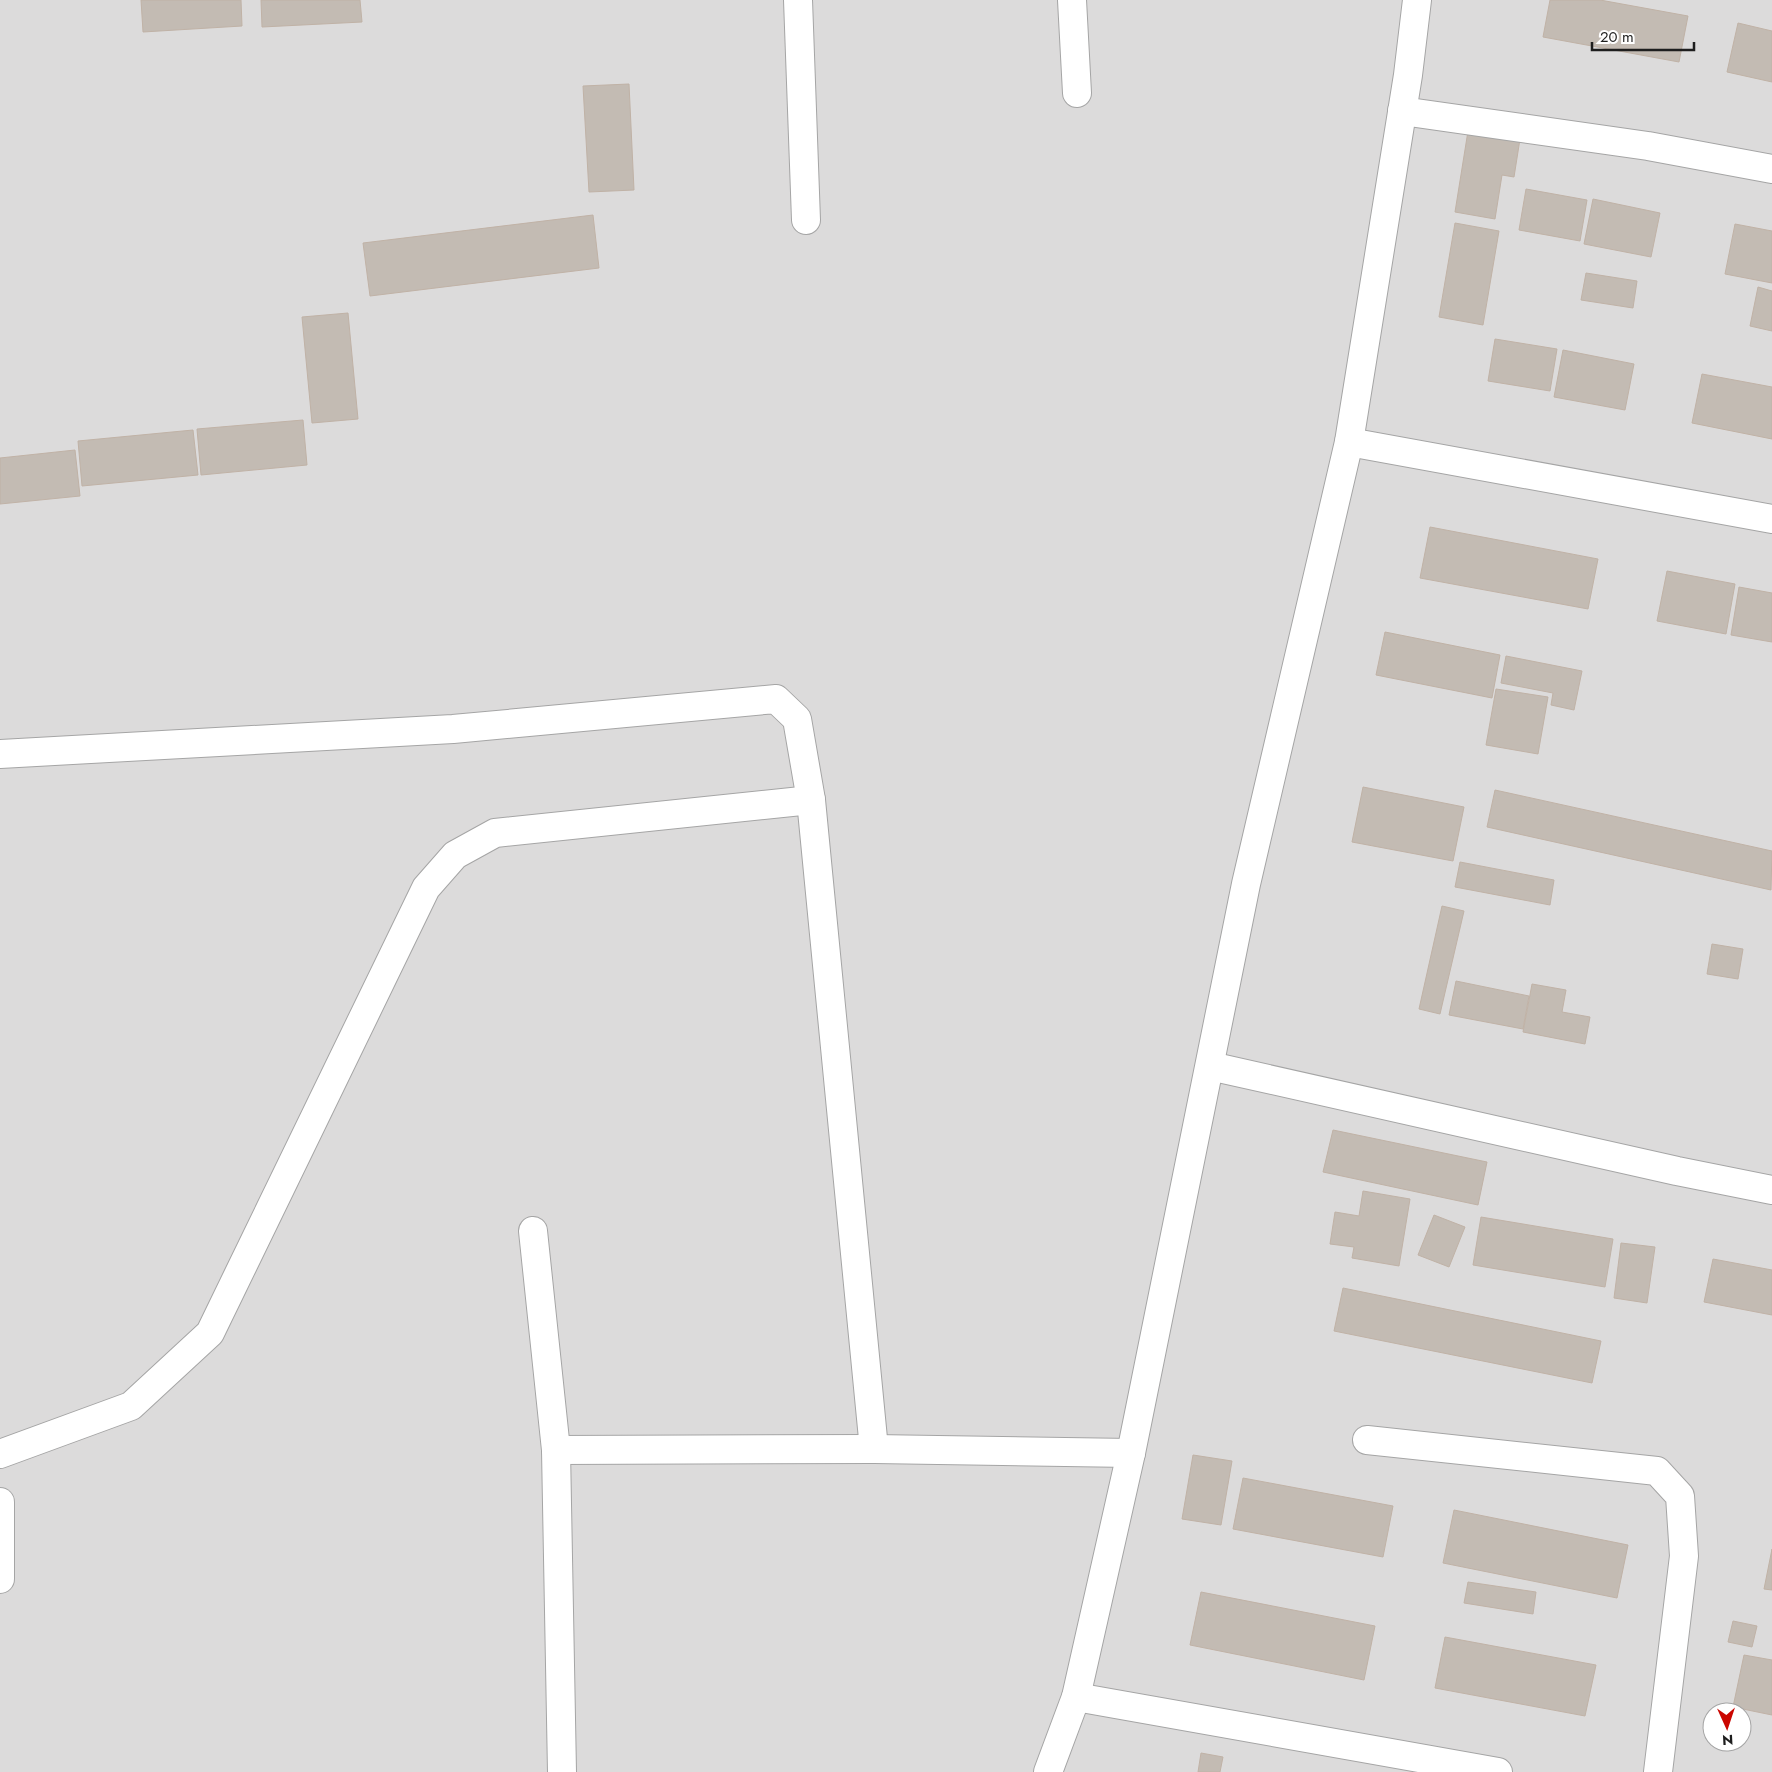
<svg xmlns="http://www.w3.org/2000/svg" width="1772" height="1772" font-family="Jost,sans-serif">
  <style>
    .residential { fill: #dcdbdb; fill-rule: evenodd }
    .building { fill: #c3bbb3; stroke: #c0b2a6 }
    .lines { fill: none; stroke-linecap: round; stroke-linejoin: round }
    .minor-casing { stroke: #a5a5a5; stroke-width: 30 }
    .tertiary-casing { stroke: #a5a5a5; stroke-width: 30 }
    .minor { stroke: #fff; stroke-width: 28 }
    .tertiary { stroke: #fff; stroke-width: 28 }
  </style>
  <rect width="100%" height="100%" fill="#efebe4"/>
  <path class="residential" d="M 0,0 L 1772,0 L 1772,1772 L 0,1772 ZM 1712,1712 L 1742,1712 L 1742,1742 L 1712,1742 Z"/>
  <g class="building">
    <polygon points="141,0 241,0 242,26 143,32"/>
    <polygon points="261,0 360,0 362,22 262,27"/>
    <polygon points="1550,0 1600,0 1688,16 1679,62 1543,37"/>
    <polygon points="1738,23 1772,31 1772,82 1727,72"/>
    <polygon points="629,84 634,190 589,192 583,86"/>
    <polygon points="1468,131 1520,139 1514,177 1502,175 1495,219 1455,212"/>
    <polygon points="1526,189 1587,200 1580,241 1519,230"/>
    <polygon points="1593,199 1660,213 1651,257 1584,244"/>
    <polygon points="593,215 599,268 370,296 363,243"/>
    <polygon points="1455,223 1499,231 1483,325 1439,317"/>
    <polygon points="1735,224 1772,231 1772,283 1725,274"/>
    <polygon points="1586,273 1637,281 1633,308 1581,300"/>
    <polygon points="1758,287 1772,291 1772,331 1750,326"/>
    <polygon points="348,313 358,419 312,423 302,317"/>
    <polygon points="1495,339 1557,349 1550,391 1488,381"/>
    <polygon points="1563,350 1634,364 1625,410 1554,397"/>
    <polygon points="1702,374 1772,387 1772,439 1692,423"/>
    <polygon points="303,420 307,465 201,475 197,429"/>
    <polygon points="193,430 198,475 82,486 78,441"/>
    <polygon points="75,450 80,496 0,504 0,458"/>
    <polygon points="1430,527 1598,559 1588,609 1420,578"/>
    <polygon points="1667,571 1735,584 1726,634 1657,621"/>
    <polygon points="1739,587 1772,593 1772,642 1731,635"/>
    <polygon points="1385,632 1500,655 1492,698 1376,675"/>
    <polygon points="1506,656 1582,671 1574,710 1551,705 1553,693 1501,683"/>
    <polygon points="1496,689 1548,697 1538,754 1486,745"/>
    <polygon points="1363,787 1464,807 1453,861 1352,842"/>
    <polygon points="1495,790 1772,851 1771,890 1487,827"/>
    <polygon points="1460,862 1554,880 1550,905 1455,887"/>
    <polygon points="1442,906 1464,911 1440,1014 1419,1009"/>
    <polygon points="1712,944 1743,949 1738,979 1707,974"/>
    <polygon points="1456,981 1529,996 1523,1029 1449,1015"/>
    <polygon points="1532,984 1566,990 1562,1012 1590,1017 1585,1044 1523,1032"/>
    <polygon points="1333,1130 1487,1162 1478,1205 1323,1172"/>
    <polygon points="1363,1191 1410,1199 1399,1266 1352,1258 1354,1247 1330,1244 1335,1212 1359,1216"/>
    <polygon points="1434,1215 1465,1227 1449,1267 1418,1255"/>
    <polygon points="1481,1217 1613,1239 1605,1287 1473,1265"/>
    <polygon points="1621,1243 1655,1247 1647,1303 1614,1298"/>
    <polygon points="1713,1259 1772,1270 1772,1315 1704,1302"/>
    <polygon points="1343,1288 1601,1341 1592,1383 1334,1331"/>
    <polygon points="1193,1455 1232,1461 1221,1525 1182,1519"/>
    <polygon points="1243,1478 1393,1506 1383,1557 1233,1529"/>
    <polygon points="1454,1510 1628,1545 1617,1598 1443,1563"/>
    <polygon points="1772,1549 1772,1590 1764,1589"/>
    <polygon points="1468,1582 1536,1592 1533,1614 1464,1603"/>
    <polygon points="1201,1592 1375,1626 1364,1680 1190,1645"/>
    <polygon points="1733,1621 1757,1626 1752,1647 1728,1642"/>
    <polygon points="1445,1637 1596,1665 1585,1716 1435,1688"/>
    <polygon points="1744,1655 1772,1660 1772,1715 1733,1707"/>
    <polygon points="1201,1753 1223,1757 1220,1772 1198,1772"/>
  </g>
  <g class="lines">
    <g class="minor-casing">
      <g id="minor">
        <polyline points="798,0 806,220"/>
        <polyline points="1072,0 1077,93"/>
        <polyline points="1402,111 1648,146 1772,169"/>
        <polyline points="1349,442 1772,519"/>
        <polyline points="0,754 453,729 776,699 797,719 811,800 874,1449"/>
        <polyline points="1210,1066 1677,1171 1772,1190"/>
        <polyline points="533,1231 556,1450 562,1772"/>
        <polyline points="1367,1440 1657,1471 1680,1496 1684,1556 1658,1772"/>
        <polyline points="556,1450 874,1449 1131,1453"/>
        <polyline points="0,1454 131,1406 210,1333 426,888 455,855 495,833 811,800"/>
        <polyline points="0,1502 0,1579"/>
        <polyline points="1076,1697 1498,1772"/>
      </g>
    </g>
    <g class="tertiary-casing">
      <polyline id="tertiary" points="1048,1772 1076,1697 1131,1453 1246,884 1349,442 1408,75 1417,0"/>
    </g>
    <use href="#minor" class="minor"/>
    <use href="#tertiary" class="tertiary"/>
  </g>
  <g transform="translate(1727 1727) rotate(177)"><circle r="24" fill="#ffffff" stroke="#a5a5a5"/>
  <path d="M0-4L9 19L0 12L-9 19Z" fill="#cb0600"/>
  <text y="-8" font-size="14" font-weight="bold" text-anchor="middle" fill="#1e1e1e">N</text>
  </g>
  <path d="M1592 42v8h102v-8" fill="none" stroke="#1e1e1e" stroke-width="2.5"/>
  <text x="1600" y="42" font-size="15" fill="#1e1e1e" stroke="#ffffff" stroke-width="4" paint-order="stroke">20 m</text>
</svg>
